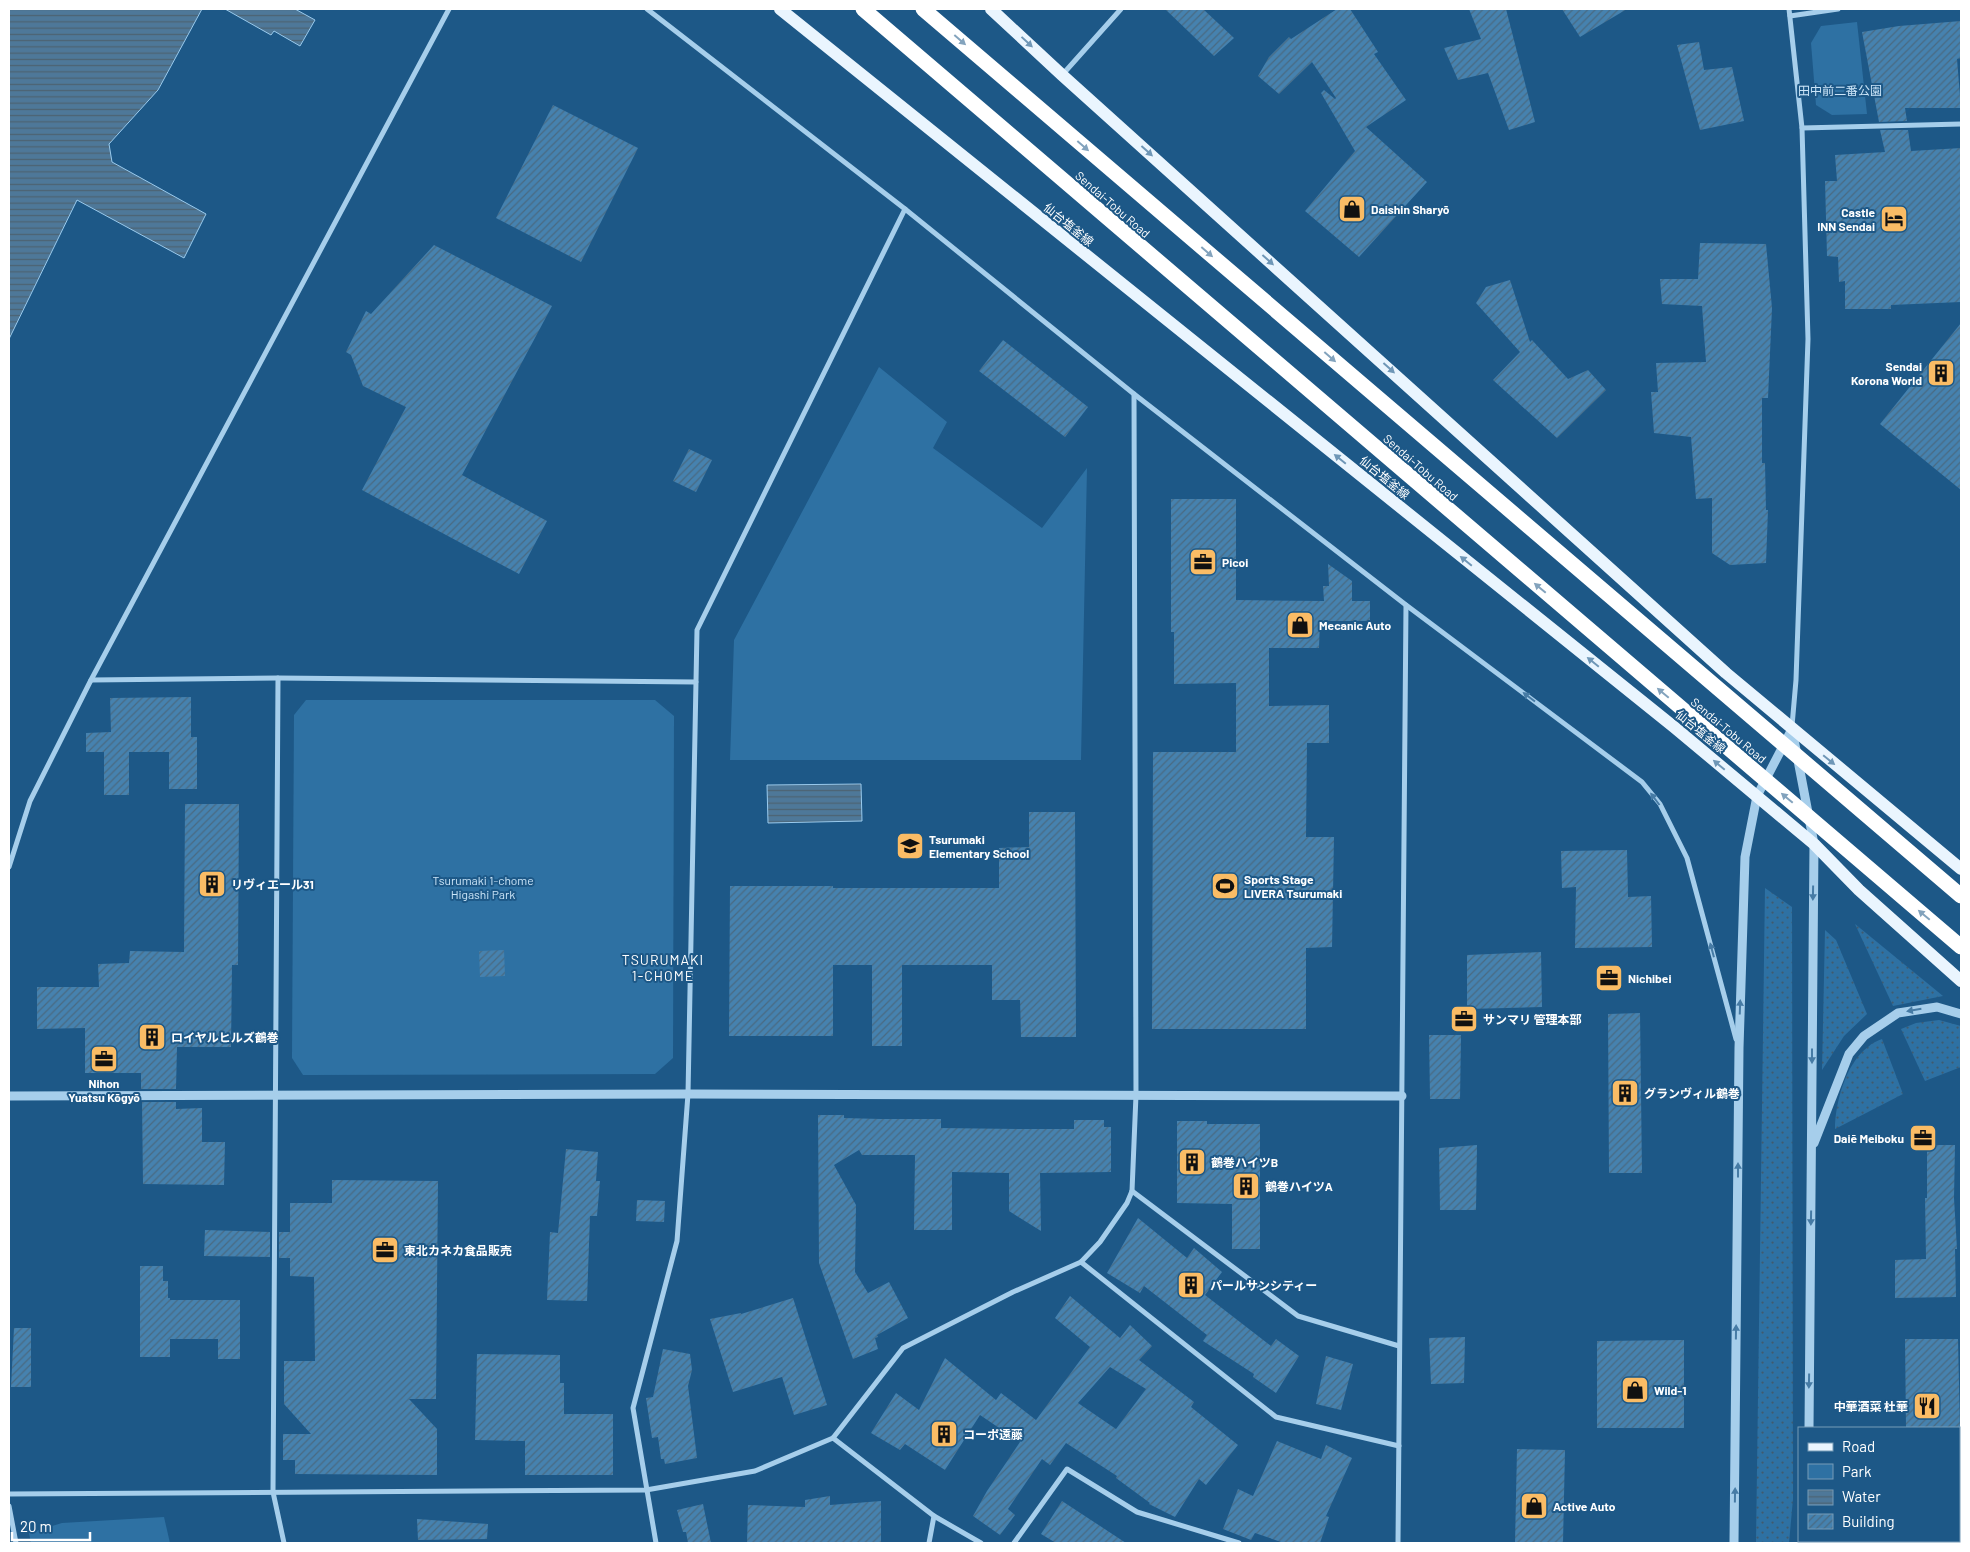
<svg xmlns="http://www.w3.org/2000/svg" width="1970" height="1552" font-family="Barlow,'Noto Sans JP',sans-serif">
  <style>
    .grass { fill: url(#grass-dots) }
    .park { fill: #2e71a3 }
    .water { fill: url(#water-rules); stroke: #99caed }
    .building { fill: url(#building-hatch); fill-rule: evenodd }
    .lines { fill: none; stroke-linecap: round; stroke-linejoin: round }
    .minor { stroke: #a6ceeb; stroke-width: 5 }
    .tertiary { stroke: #a6ceeb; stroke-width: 9 }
    .primary { stroke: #eaf5fe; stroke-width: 12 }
    .motorway-bridge { stroke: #fff; stroke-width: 15 }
    .oneway { fill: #83a3bd }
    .oneway2 { fill: #6f97b7 }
    .oneway3 { fill: #467ba5 }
    .labels { text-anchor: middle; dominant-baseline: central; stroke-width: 4; stroke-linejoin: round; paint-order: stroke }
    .park-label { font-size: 12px; fill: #cbe5f8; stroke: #1d5887 }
    .street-label { font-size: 12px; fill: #fff; stroke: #1d5887 }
    .poi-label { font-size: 12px; font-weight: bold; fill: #fff; stroke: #1d5887; text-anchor: start }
    .neighbourhood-label { font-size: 14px; letter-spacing: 1px; fill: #fff; stroke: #1d5887 }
  </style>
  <defs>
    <pattern id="grass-dots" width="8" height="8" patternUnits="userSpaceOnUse" patternTransform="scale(1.25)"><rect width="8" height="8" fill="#2e71a3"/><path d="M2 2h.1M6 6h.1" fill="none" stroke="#405b6f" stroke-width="1.8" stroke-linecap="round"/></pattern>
    <pattern id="water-rules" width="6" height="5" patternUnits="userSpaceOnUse" patternTransform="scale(1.25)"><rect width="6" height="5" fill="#4e7899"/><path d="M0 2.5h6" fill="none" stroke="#4d6272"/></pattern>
    <pattern id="building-hatch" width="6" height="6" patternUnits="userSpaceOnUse" patternTransform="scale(1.25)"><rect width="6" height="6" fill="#4682af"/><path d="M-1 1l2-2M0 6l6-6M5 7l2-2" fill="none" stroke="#496a82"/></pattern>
  </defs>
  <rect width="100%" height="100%" fill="#1d5887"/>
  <g class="grass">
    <polygon points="1765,888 1792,907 1793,1499 1789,1543 1756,1543"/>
    <polygon points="1855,924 1943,996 1893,1006"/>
    <polygon points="1825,930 1836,940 1867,1014 1844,1036 1822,1070"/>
    <polygon points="1939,1020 1961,1026 1961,1067 1925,1081 1901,1029 1916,1023"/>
    <path d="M 1882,1039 L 1903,1094 L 1835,1129 C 1835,1103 1846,1063 1868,1047 C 1872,1043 1877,1041 1882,1039 Z"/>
  </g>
  <g class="park">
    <polygon points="1857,22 1867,114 1832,115 1816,105 1811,43 1821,26"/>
    <polygon points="879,367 947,422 933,448 1042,528 1087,468 1081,760 730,760 734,640"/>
    <polygon points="306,700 655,700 674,716 673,1058 655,1074 303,1075 292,1058 294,715"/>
    <polygon points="164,1517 170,1543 31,1543 29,1533 62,1523"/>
  </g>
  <g class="water">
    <polygon points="9,9 202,9 158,90 109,144 112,162 206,214 184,258 77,200 9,339"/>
    <polygon points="225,9 295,9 315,20 300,46 274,31 271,35"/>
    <polygon points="861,784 862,821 768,823 767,785"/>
  </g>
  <g class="building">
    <polygon points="1165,9 1203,9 1234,38 1214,56"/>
    <polygon points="1337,9 1350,9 1378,52 1374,54 1406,100 1366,127 1427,182 1359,257 1305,211 1355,151 1321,93 1324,90 1335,99 1336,98 1312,62 1279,94 1258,76 1269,57 1289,37 1291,39"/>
    <polygon points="1469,9 1506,9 1535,122 1509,130 1488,73 1458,80 1444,48 1481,39"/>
    <polygon points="1562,9 1627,9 1580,37"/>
    <polygon points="1961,21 1961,58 1957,59 1961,108 1905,108 1907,121 1879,122 1862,32 1899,26"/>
    <polygon points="1699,42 1704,70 1732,67 1744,121 1700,130 1677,45"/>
    <polygon points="553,105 638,148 581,262 496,218"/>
    <polygon points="1880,130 1908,130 1911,151 1961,148 1961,302 1891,305 1891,309 1845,309 1845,281 1839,282 1838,257 1827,256 1825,181 1837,181 1835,155 1885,152"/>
    <polygon points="1700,243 1766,244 1772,308 1768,398 1762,398 1762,463 1765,463 1766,510 1768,510 1766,563 1730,565 1712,553 1712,498 1696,499 1691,437 1654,433 1651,392 1658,392 1656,363 1706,362 1702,306 1662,304 1660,279 1698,279"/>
    <polygon points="434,245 552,306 462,475 547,521 519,574 362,490 406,407 363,386 351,355 346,352 366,311 371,314"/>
    <polygon points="1510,280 1530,342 1532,340 1568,379 1588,370 1606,390 1557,438 1493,380 1520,352 1476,303 1486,287"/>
    <polygon points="1961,323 1961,490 1880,424"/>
    <polygon points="1003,340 1088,407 1065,437 979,371"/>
    <polygon points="689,449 712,460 696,492 673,481"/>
    <polygon points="1171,499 1236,499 1236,600 1324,601 1323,586 1329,586 1328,564 1352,581 1352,601 1370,601 1370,621 1320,621 1319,648 1269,648 1269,706 1329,705 1329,743 1307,743 1306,837 1334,837 1332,947 1306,948 1306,1029 1152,1029 1153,752 1236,752 1236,683 1174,684 1174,632 1171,632"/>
    <polygon points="191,697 191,737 197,737 197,789 169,789 169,752 129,752 129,795 104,795 104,752 86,752 86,733 111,732 110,698"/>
    <polygon points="185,804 239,804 238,965 232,965 231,1047 177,1047 176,1089 141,1089 141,1073 85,1073 85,1028 37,1029 37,987 99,987 98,964 129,963 130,951 184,952"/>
    <polygon points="1029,812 1075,812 1076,1037 1021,1037 1020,1000 992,1000 992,965 902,965 902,1046 872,1046 872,965 833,965 833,1036 729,1036 730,886 833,886 833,888 999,888 999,848 1029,847"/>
    <polygon points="1627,850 1628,897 1651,896 1652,947 1575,948 1576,887 1562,888 1561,851"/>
    <polygon points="504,950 505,976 480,977 479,951"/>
    <polygon points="1541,952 1542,1007 1467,1009 1467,955"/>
    <polygon points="1640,1013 1642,1173 1609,1173 1608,1014"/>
    <polygon points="1429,1035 1461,1035 1460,1099 1430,1099"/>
    <polygon points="142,1102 176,1102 176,1109 202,1108 202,1142 225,1142 224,1185 143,1184"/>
    <polygon points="818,1115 844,1115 844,1118 881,1119 941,1119 941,1128 1021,1129 1074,1129 1074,1120 1104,1120 1104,1127 1111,1127 1111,1172 1040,1173 1041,1231 1009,1211 1009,1173 952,1172 952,1230 914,1230 915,1155 862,1155 859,1150 834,1165 856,1205 855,1272 868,1293 889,1282 908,1318 877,1335 878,1337 875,1338 878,1349 853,1359 819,1263"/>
    <polygon points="1177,1121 1207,1121 1207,1124 1260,1124 1260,1249 1232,1249 1232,1204 1177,1203"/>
    <polygon points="1477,1145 1476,1210 1440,1210 1439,1148"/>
    <polygon points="1927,1145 1955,1145 1954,1198 1957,1249 1955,1249 1956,1297 1895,1298 1895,1260 1926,1259 1925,1198 1927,1198"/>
    <polygon points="566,1149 598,1152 596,1181 600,1181 597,1216 590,1216 587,1301 547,1300 550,1232 558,1233"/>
    <polygon points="332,1180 438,1181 436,1399 409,1399 437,1429 437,1475 295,1474 295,1460 283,1460 283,1434 311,1434 284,1404 284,1361 315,1361 314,1277 290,1276 290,1258 279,1258 279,1232 290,1232 290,1203 332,1203"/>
    <polygon points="637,1200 665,1201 664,1222 636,1221"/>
    <polygon points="1138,1218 1187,1258 1194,1248 1222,1272 1205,1295 1271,1346 1276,1339 1299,1356 1276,1393 1253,1377 1254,1374 1203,1341 1207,1335 1144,1286 1140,1293 1107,1273"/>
    <polygon points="205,1230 270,1232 270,1257 204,1256"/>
    <polygon points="140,1266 163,1266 163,1281 168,1281 168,1298 170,1298 170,1300 240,1300 240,1359 218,1359 218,1339 170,1339 170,1357 140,1357"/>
    <path d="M 1070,1296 L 1120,1338 L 1130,1325 L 1152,1346 L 1139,1360 L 1194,1402 L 1191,1407 L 1238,1445 L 1206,1485 L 1199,1479 L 1175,1517 L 1149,1504 L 1150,1503 L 1116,1478 L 1117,1476 L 1066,1443 L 1050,1465 L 1042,1459 L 1008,1509 L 1015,1515 L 1000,1535 L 973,1516 L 987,1491 L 1020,1442 L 980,1415 L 945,1470 L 905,1444 L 900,1450 L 871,1433 L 896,1393 L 919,1410 L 945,1358 L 996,1400 L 1001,1393 L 1036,1420 L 1090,1347 L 1055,1318 ZM 1110,1367 L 1146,1389 L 1116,1429 L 1078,1403 Z"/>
    <polygon points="793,1298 827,1405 794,1415 782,1377 733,1392 710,1319 741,1313 741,1314"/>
    <polygon points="14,1328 31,1328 31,1387 11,1387"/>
    <polygon points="1465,1337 1464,1383 1431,1384 1429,1338"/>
    <polygon points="1905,1339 1958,1339 1960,1428 1906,1428"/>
    <polygon points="1684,1340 1684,1428 1597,1428 1597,1341"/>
    <polygon points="663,1349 690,1354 692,1370 688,1386 697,1458 665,1464 664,1459 661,1459 658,1437 652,1438 646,1398 653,1397"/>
    <polygon points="477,1354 560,1355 560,1383 564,1383 564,1414 613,1414 613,1475 525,1475 525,1441 475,1440"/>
    <polygon points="1326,1356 1353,1364 1341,1410 1316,1404"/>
    <polygon points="1277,1441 1321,1459 1326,1445 1352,1458 1326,1516 1329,1517 1320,1543 1284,1543 1255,1533 1251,1540 1223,1529 1238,1489 1253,1496"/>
    <polygon points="1517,1449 1565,1450 1563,1543 1515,1543"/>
    <polygon points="830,1496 830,1505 881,1501 881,1543 747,1543 748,1505 805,1507 805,1500"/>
    <polygon points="1062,1501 1126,1543 1056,1543 1041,1534"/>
    <polygon points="703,1504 711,1543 688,1543 686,1532 683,1532 677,1510"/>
    <polygon points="417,1519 488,1524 487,1539 418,1540"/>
  </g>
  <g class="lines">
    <g class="minor">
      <polyline points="647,9 905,209 1134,394 1406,605 1642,782 1660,804 1687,858 1736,1039"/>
      <polyline points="1789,9 1802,128 1808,339 1796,680 1792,726"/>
      <polyline points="1790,16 1838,9"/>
      <polyline points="1063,74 1121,9"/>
      <polyline points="1802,128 1961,124"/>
      <polyline points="278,678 273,1492 284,1543"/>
      <polyline points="91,680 278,678 696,682"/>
      <polyline points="9,867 30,801 91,680 449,9"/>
      <polyline points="1132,1191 1298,1316 1399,1346"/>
      <polyline points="1081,1262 1276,1417 1399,1446"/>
      <polyline points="833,1438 934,1516 981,1543"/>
      <polyline points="1959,1473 1961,1473"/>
      <polyline points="9,1494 646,1490 755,1471 833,1438 903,1348 1013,1292 1081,1262 1100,1242 1127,1203 1132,1191 1136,1095 1134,394"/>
      <polyline points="9,1506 16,1543"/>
      <polyline points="656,1543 633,1408 677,1241 688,1094 697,630 905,209"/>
      <polyline points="929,1543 934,1516"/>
      <polyline points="1014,1543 1067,1469 1137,1512 1239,1543"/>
      <polyline points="1398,1543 1406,605"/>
    </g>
    <g class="tertiary">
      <polyline points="1792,729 1814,844 1809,1428"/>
      <polyline points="9,1096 688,1094 1402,1096"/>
      <polyline points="1814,1143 1849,1054 1864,1036 1898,1013 1937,1007 1961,1014"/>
      <polyline points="1810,1541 1810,1543"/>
      <polyline points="1734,1543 1739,1048 1745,857 1757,796 1792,729"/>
    </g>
    <g class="primary">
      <polyline points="780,9 1674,727 1814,844 1859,890 1961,981"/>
      <polyline points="991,9 1062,75 1726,673 1961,869"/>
    </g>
    <g class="motorway-bridge">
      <polyline points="863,9 1961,947"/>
      <polyline points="923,9 1961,896"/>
    </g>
  </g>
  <defs><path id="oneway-solid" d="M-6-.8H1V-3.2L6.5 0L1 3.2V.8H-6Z" transform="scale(1.25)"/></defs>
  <g class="oneway">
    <use href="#oneway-solid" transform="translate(960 40) rotate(41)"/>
    <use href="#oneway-solid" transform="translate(1083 146) rotate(41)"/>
    <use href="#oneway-solid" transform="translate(1207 252) rotate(41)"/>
    <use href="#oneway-solid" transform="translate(1330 357) rotate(41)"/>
    <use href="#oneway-solid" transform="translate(1540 588) rotate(-140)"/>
    <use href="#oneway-solid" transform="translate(1663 693) rotate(-140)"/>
    <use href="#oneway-solid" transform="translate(1787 798) rotate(-140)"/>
    <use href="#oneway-solid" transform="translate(1924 915) rotate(-140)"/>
  </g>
  <g class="oneway2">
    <use href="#oneway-solid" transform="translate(1027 42) rotate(43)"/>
    <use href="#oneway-solid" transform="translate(1147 151) rotate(42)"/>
    <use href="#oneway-solid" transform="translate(1268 260) rotate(42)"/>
    <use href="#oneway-solid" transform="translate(1389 368) rotate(42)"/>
    <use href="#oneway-solid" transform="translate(1340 459) rotate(-141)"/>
    <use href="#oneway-solid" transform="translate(1466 561) rotate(-141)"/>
    <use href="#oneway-solid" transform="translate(1593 662) rotate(-141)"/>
    <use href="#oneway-solid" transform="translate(1829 760) rotate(39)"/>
    <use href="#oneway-solid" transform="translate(1719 765) rotate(-140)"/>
  </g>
  <g class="oneway3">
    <use href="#oneway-solid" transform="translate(1529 697) rotate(-143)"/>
    <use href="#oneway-solid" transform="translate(1655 799) rotate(-127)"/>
    <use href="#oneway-solid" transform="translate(1813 893) rotate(91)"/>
    <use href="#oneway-solid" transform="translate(1712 950) rotate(-105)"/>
    <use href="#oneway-solid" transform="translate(1740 1007) rotate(-88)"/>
    <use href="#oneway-solid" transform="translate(1914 1010) rotate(170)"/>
    <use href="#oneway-solid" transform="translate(1812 1056) rotate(90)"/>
    <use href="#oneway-solid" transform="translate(1738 1170) rotate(-90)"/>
    <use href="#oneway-solid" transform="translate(1811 1218) rotate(91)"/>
    <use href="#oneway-solid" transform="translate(1736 1332) rotate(-89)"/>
    <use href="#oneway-solid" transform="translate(1809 1381) rotate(91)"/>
    <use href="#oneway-solid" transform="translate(1735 1495) rotate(-89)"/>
  </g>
  <defs>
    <g id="shop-square" transform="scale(1.4375)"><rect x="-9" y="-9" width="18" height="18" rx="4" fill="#fabc65" stroke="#1d5887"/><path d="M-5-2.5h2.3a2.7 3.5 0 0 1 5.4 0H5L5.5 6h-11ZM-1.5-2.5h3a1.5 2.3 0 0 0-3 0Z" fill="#111"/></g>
    <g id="hotel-square" transform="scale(1.4375)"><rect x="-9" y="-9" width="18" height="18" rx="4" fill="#fabc65" stroke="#1d5887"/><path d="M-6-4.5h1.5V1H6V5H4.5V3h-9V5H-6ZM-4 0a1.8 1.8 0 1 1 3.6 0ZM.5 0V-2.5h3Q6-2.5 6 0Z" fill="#111"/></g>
    <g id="building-square" transform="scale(1.4375)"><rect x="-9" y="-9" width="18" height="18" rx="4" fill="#fabc65" stroke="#1d5887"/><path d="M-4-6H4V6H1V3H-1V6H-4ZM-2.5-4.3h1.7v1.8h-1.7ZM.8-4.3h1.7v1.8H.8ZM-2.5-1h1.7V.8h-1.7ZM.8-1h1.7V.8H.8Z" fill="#111"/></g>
    <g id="office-square" transform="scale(1.4375)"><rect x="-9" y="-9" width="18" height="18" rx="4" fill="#fabc65" stroke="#1d5887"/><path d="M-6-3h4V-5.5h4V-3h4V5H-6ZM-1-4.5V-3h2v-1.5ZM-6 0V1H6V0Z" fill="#111"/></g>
    <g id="school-square" transform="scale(1.4375)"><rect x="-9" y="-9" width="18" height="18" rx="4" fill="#fabc65" stroke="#1d5887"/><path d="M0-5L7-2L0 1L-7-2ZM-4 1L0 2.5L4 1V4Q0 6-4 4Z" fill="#111"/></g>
    <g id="stadium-square" transform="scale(1.4375)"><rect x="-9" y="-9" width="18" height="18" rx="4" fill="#fabc65" stroke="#1d5887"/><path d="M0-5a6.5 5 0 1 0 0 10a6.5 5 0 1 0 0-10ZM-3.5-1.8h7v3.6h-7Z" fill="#111"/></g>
    <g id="restaurant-square" transform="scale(1.4375)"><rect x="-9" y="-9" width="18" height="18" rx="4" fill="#fabc65" stroke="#1d5887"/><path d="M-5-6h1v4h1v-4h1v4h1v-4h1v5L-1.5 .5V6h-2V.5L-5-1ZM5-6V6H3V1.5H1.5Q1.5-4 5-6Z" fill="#111"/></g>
  </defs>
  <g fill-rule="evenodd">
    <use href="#shop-square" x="1352" y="209"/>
    <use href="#hotel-square" x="1894" y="219"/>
    <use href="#building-square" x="1941" y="373"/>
    <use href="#office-square" x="1203" y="562"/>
    <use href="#shop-square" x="1300" y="625"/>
    <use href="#school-square" x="910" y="846"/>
    <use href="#building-square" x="212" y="884"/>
    <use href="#stadium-square" x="1225" y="886"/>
    <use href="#office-square" x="1609" y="978"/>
    <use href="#office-square" x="1464" y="1019"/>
    <use href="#building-square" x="152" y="1037"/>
    <use href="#office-square" x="104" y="1059"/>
    <use href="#building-square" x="1625" y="1093"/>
    <use href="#office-square" x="1923" y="1138"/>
    <use href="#building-square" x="1192" y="1162"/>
    <use href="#building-square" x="1246" y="1186"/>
    <use href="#office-square" x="385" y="1250"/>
    <use href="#building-square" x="1191" y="1285"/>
    <use href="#shop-square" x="1635" y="1390"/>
    <use href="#restaurant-square" x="1927" y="1406"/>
    <use href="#building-square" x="944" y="1434"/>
    <use href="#shop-square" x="1534" y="1506"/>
  </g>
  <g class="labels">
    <g class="park-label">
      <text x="1840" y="90">田中前二番公園</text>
      <text x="483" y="880">Tsurumaki 1-chome<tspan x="483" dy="14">Higashi Park</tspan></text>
    </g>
    <g class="street-label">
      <text transform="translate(1113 204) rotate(41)">Sendai-Tobu Road</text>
      <text transform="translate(1069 224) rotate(39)">仙台塩釜線</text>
      <text transform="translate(1421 467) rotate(41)">Sendai-Tobu Road</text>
      <text transform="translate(1385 477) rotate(39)">仙台塩釜線</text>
      <text transform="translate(1729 730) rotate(40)">Sendai-Tobu Road</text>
      <text transform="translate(1701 731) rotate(39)">仙台塩釜線</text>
    </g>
    <g class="poi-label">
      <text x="1371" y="209">Daishin Sharyō</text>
      <text x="1875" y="212" text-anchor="end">Castle<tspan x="1875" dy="14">INN Sendai</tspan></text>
      <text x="1922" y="366" text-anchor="end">Sendai<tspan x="1922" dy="14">Korona World</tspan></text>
      <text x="1222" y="562">Picoi</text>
      <text x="1319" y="625">Mecanic Auto</text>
      <text x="929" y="839">Tsurumaki<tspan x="929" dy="14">Elementary School</tspan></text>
      <text x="1244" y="879">Sports Stage<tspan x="1244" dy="14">LIVERA Tsurumaki</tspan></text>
      <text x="231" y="884">リヴィエール31</text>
      <text x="1628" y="978">Nichibei</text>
      <text x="1483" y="1019">サンマリ 管理本部</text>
      <text x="171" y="1037">ロイヤルヒルズ鶴巻</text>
      <text x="104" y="1083" text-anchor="middle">Nihon<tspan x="104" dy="14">Yuatsu Kōgyō</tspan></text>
      <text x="1644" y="1093">グランヴィル鶴巻</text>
      <text x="1904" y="1138" text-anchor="end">Daiē Meiboku</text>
      <text x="1211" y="1162">鶴巻ハイツB</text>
      <text x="1265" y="1186">鶴巻ハイツA</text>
      <text x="404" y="1250">東北カネカ食品販売</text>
      <text x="1210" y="1285">パールサンシティー</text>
      <text x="1654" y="1390">Wild-1</text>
      <text x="1908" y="1406" text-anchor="end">中華酒菜 杜華</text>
      <text x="963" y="1434">コーポ遠藤</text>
      <text x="1553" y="1506">Active Auto</text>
    </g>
    <g class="neighbourhood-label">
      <text x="663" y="959">TSURUMAKI<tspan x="663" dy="16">1-CHOME</tspan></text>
    </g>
  </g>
  <rect width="1970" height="1552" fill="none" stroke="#ffffff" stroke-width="20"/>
  <rect x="1798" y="1427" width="162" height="115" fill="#1d5887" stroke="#779bb7"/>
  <rect x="1808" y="1443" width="25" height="8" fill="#eaf5fe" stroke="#779bb7"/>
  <text x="1842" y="1452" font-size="15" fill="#ffffff">Road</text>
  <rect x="1808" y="1464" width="25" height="15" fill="#2e71a3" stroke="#779bb7"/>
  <text x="1842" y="1477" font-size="15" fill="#ffffff">Park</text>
  <rect x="1808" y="1490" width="25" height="15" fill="url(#water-rules)" stroke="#779bb7"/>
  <text x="1842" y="1502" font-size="15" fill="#ffffff">Water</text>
  <rect x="1808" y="1514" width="25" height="15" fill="url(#building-hatch)" stroke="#779bb7"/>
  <text x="1842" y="1527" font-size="15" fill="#ffffff">Building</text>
  <path d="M12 1532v8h78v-8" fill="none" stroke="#ffffff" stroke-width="2.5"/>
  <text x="20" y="1532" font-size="15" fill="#ffffff" stroke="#1d5887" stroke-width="4" paint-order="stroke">20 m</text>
</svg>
